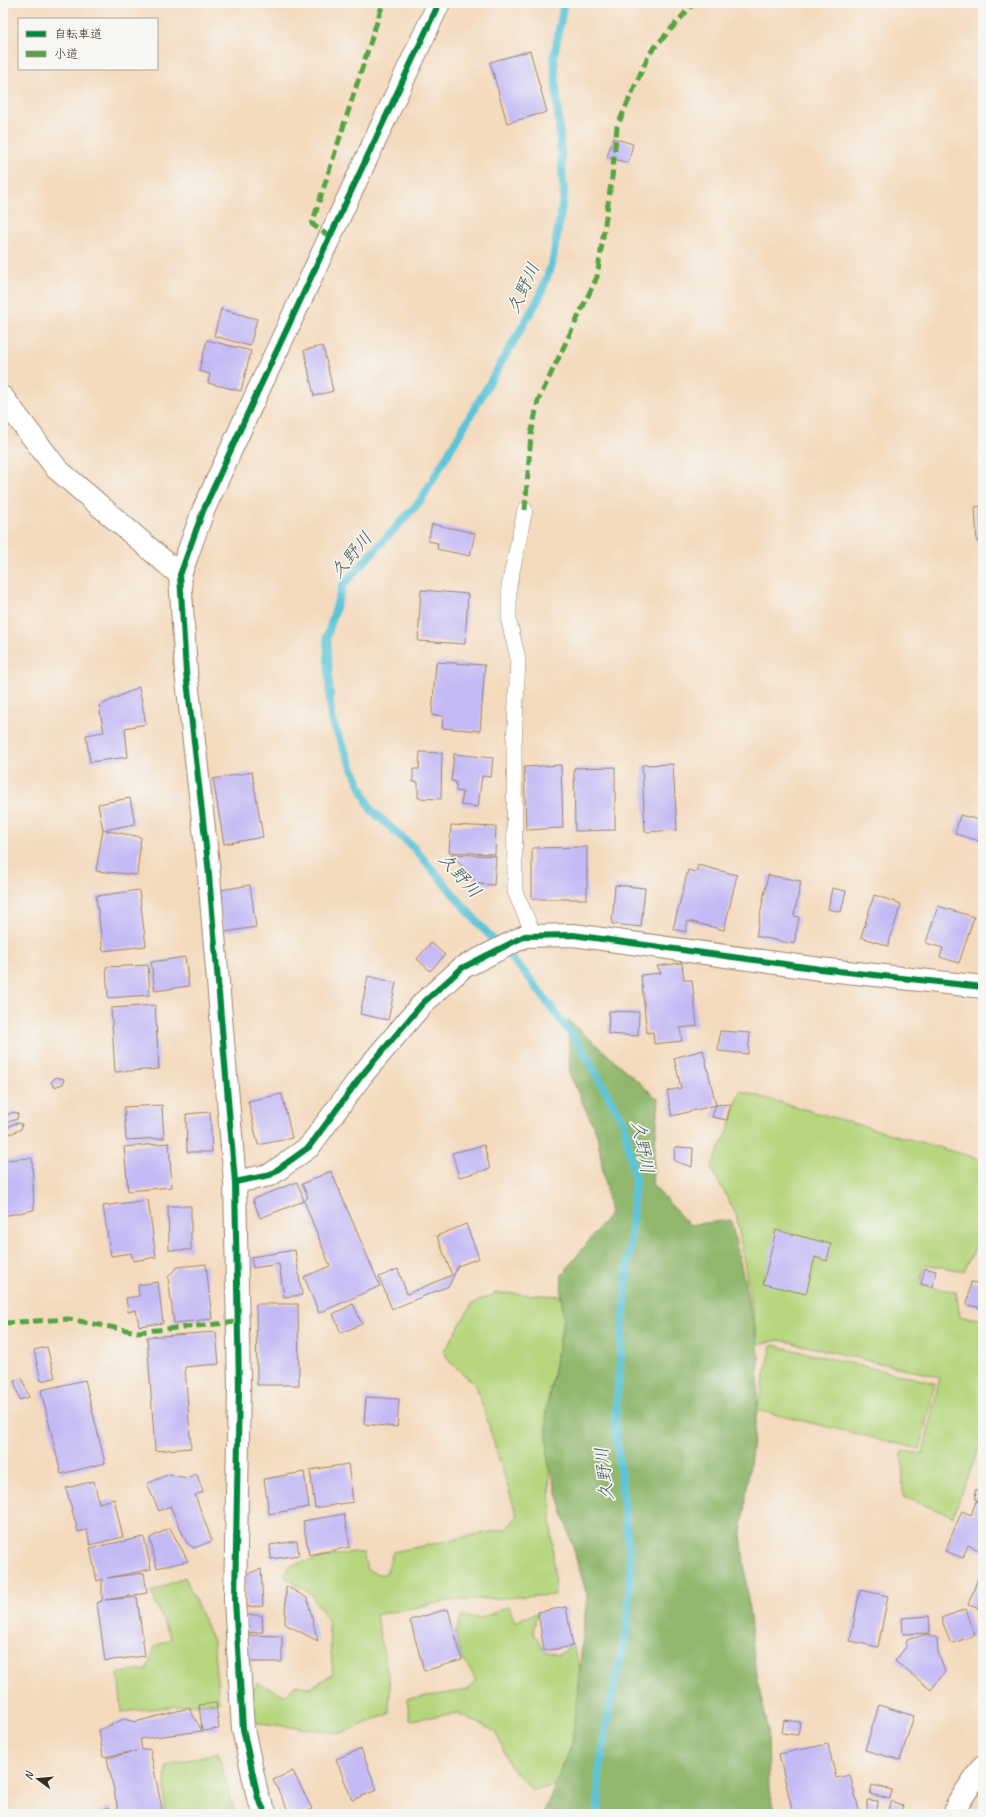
<svg xmlns="http://www.w3.org/2000/svg" width="986" height="1817" font-family="Caveat,'Klee One',sans-serif">
  <style>
    .green { fill: #b6d67e; stroke: #78804e }
    .forest { fill: #90b76d; stroke: #667046 }
    .lines { fill: none; stroke-linecap: round; stroke-linejoin: round }
    .stream { stroke: #5cc4d8; stroke-width: 8 }
    .building { fill: #c3b9f5 }
    .lane-casing { stroke: #98826e; stroke-width: 16 }
    .street-casing { stroke: #98826e; stroke-width: 24 }
    .secondary-casing { stroke: #98826e; stroke-width: 24 }
    .lane { stroke: #fff; stroke-width: 15 }
    .street { stroke: #fff; stroke-width: 22 }
    .secondary { stroke: #fff; stroke-width: 22 }
    .quiet { stroke: #54a441; stroke-width: 5; stroke-dasharray: 10 5; stroke-linecap: butt }
    .cycleway-casing { stroke: #f6f6f2; stroke-width: 8 }
    .cycleway { stroke: #00873e; stroke-width: 6 }
    .labels { text-anchor: middle; dominant-baseline: central; stroke-width: 3.5; stroke-linejoin: round; paint-order: stroke }
    .water-label { font-size: 18px; font-style: italic; fill: #455856; stroke: #f6f6f2 }
  </style>
  <rect width="100%" height="100%" fill="#f6f6f2"/>
  <filter id="ink" filterUnits="userSpaceOnUse"><feTurbulence type="fractalNoise" baseFrequency=".025" numOctaves="2"/><feDisplacementMap in="SourceGraphic" scale="8" xChannelSelector="R" yChannelSelector="G"/><feConvolveMatrix kernelMatrix="1 2 1 2 8 2 1 2 1" color-interpolation-filters="sRGB"/></filter>
  <filter id="wash" filterUnits="userSpaceOnUse"><feTurbulence type="fractalNoise" baseFrequency=".012" numOctaves="4" result="noise"/><feDisplacementMap in="SourceGraphic" scale="16" xChannelSelector="R" yChannelSelector="G"/><feGaussianBlur stdDeviation="0.9" result="paint"/><feColorMatrix in="noise" values="0 0 0 0 0 0 0 0 0 0 0 0 0 0 0 0 0 1.4 0 .05"/><feComposite in="paint" operator="in"/></filter>
  <g filter="url(#wash)">
    <rect width="100%" height="100%" fill="#f4dabd"/>
    <g class="green">
      <polygon points="740,1091 983,1160 983,1231 964,1271 924,1264 920,1285 956,1292 960,1317 983,1319 983,1453 978,1451 953,1516 903,1497 902,1451 923,1454 940,1377 780,1340 758,1344 736,1214 711,1168 729,1129"/>
      <polygon points="496,1293 561,1296 564,1318 546,1411 555,1595 448,1601 376,1615 390,1686 389,1714 341,1733 251,1722 248,1702 257,1683 284,1695 296,1685 310,1688 333,1674 328,1620 311,1594 284,1576 291,1565 352,1552 363,1553 367,1570 378,1574 386,1575 393,1552 508,1528 517,1516 476,1385 450,1362 444,1352 472,1304"/>
      <polygon points="772,1345 935,1383 920,1449 757,1410"/>
      <polygon points="185,1577 213,1641 219,1702 122,1712 118,1673 147,1670 155,1646 171,1639 151,1592"/>
      <polygon points="509,1606 515,1622 538,1612 533,1631 544,1651 558,1655 573,1646 580,1669 572,1744 554,1786 532,1790 510,1766 496,1732 458,1713 410,1720 407,1699 468,1690 476,1680 469,1667 462,1660 455,1634 462,1617 482,1618"/>
      <polygon points="218,1752 235,1814 164,1814 166,1766"/>
    </g>
    <polygon class="forest" points="568,1020 659,1100 652,1184 689,1225 731,1220 758,1344 759,1359 757,1410 741,1534 756,1675 768,1728 769,1789 776,1814 543,1814 572,1744 587,1595 548,1462 546,1411 564,1318 561,1296 562,1275 610,1214 597,1134 570,1075"/>
    <g class="lines">
      <polyline class="stream" points="564,3 554,56 564,195 552,264 539,298 421,500 343,585 327,636 331,719 371,810 414,848 479,924 527,975 581,1047 624,1123 635,1181 615,1423 631,1569 627,1629 609,1711 599,1774 598,1814"/>
    </g>
    <g id="blocks">
      <g class="building">
        <polygon points="530,51 547,112 507,123 490,62"/>
        <polygon points="613,138 633,144 628,163 607,157"/>
        <polygon points="221,309 257,319 250,346 214,336"/>
        <polygon points="207,340 251,351 241,391 208,383 210,374 199,371"/>
        <polygon points="323,346 333,391 314,396 304,350"/>
        <polygon points="983,506 983,542 977,542 975,507"/>
        <polygon points="432,524 475,533 470,556 437,549 438,543 428,541"/>
        <polygon points="421,590 468,594 465,644 418,641"/>
        <polygon points="436,662 485,665 480,731 442,728 443,716 432,715"/>
        <polygon points="139,687 146,724 125,728 128,757 90,762 86,735 104,732 99,706"/>
        <polygon points="420,752 442,753 441,799 418,798 418,782 413,782 413,769 419,769"/>
        <polygon points="454,754 493,758 491,777 482,776 478,807 461,805 463,792 456,791 456,782 451,781"/>
        <polygon points="673,764 677,830 645,832 642,765"/>
        <polygon points="561,765 563,828 526,830 524,767"/>
        <polygon points="615,767 615,830 575,831 574,768"/>
        <polygon points="252,772 263,837 224,844 213,779"/>
        <polygon points="130,798 135,824 103,830 98,804"/>
        <polygon points="960,815 983,821 983,842 955,834"/>
        <polygon points="451,825 496,827 495,854 449,852"/>
        <polygon points="103,830 141,837 137,875 96,871"/>
        <polygon points="587,847 587,899 532,899 532,848"/>
        <polygon points="451,854 496,856 494,885 478,884"/>
        <polygon points="698,865 737,875 724,930 688,921 685,932 673,929 688,870 696,872"/>
        <polygon points="768,875 801,881 794,916 799,917 794,944 756,936"/>
        <polygon points="250,885 256,927 225,932 215,891"/>
        <polygon points="615,885 645,888 641,927 612,924"/>
        <polygon points="832,888 846,891 841,912 828,909"/>
        <polygon points="139,890 146,946 103,951 96,896"/>
        <polygon points="874,895 901,904 888,946 861,937"/>
        <polygon points="938,906 974,917 959,963 940,957 943,948 926,943"/>
        <polygon points="431,943 445,955 430,971 417,959"/>
        <polygon points="185,957 189,986 155,991 151,962"/>
        <polygon points="682,963 684,980 692,980 697,1026 680,1028 682,1041 654,1044 653,1032 647,1033 641,975 661,973 657,966"/>
        <polygon points="148,965 150,995 108,998 106,967"/>
        <polygon points="368,976 396,983 388,1020 360,1014"/>
        <polygon points="155,1005 159,1069 115,1072 111,1008"/>
        <polygon points="609,1011 639,1012 638,1036 608,1034"/>
        <polygon points="720,1031 750,1033 748,1054 718,1051"/>
        <polygon points="6,1050 5,1092 3,1092 3,1051"/>
        <polygon points="703,1050 716,1105 672,1116 667,1091 681,1088 674,1058"/>
        <polygon points="56,1077 64,1079 63,1084 54,1087 51,1082"/>
        <polygon points="282,1094 292,1138 258,1145 248,1101"/>
        <polygon points="731,1104 727,1120 712,1117 716,1105"/>
        <polygon points="162,1105 164,1138 126,1140 124,1107"/>
        <polygon points="13,1112 18,1114 17,1119 8,1122 3,1117"/>
        <polygon points="210,1112 212,1152 187,1152 186,1114"/>
        <polygon points="16,1123 22,1124 21,1129 10,1134 7,1131 9,1126"/>
        <polygon points="169,1143 172,1187 128,1191 124,1147"/>
        <polygon points="484,1145 490,1169 459,1177 452,1153"/>
        <polygon points="675,1147 693,1148 692,1167 674,1161"/>
        <polygon points="32,1158 34,1210 3,1216 3,1160"/>
        <polygon points="331,1171 380,1286 319,1313 304,1277 330,1266 304,1201 308,1197 302,1184"/>
        <polygon points="297,1182 304,1201 260,1218 253,1199"/>
        <polygon points="148,1200 156,1257 133,1261 131,1253 111,1256 103,1206"/>
        <polygon points="168,1206 191,1206 191,1250 169,1250"/>
        <polygon points="466,1224 479,1258 458,1266 449,1286 392,1309 379,1277 398,1269 407,1294 452,1275 437,1236"/>
        <polygon points="776,1230 831,1244 827,1261 815,1257 806,1294 763,1284"/>
        <polygon points="295,1250 302,1295 284,1297 279,1264 253,1268 251,1257"/>
        <polygon points="206,1264 212,1319 174,1323 168,1277 177,1267"/>
        <polygon points="925,1268 936,1271 933,1287 921,1284"/>
        <polygon points="158,1282 163,1323 139,1326 136,1310 128,1312 126,1298 139,1296 138,1285"/>
        <polygon points="971,1282 983,1284 983,1308 967,1305"/>
        <polygon points="256,1304 298,1304 299,1385 257,1385"/>
        <polygon points="353,1304 362,1324 341,1333 333,1314"/>
        <polygon points="216,1332 219,1364 185,1367 191,1448 155,1451 147,1337"/>
        <polygon points="47,1347 55,1378 41,1381 34,1350"/>
        <polygon points="22,1378 29,1397 20,1400 14,1381"/>
        <polygon points="85,1380 105,1463 61,1474 41,1390"/>
        <polygon points="366,1397 399,1399 397,1427 364,1424"/>
        <polygon points="348,1464 353,1502 315,1508 310,1470"/>
        <polygon points="304,1472 309,1507 269,1514 264,1479"/>
        <polygon points="169,1474 186,1478 197,1474 203,1492 195,1495 212,1541 194,1548 187,1543 170,1506 159,1511 147,1484"/>
        <polygon points="94,1481 99,1503 114,1499 123,1537 90,1545 87,1530 78,1532 66,1488"/>
        <polygon points="975,1490 983,1492 983,1502 976,1500"/>
        <polygon points="976,1501 983,1504 983,1552 968,1545 963,1558 945,1551 962,1511 971,1515"/>
        <polygon points="344,1514 350,1547 309,1555 303,1521"/>
        <polygon points="170,1528 188,1561 157,1568 150,1538"/>
        <polygon points="144,1537 151,1569 107,1578 144,1573 147,1593 105,1600 137,1597 145,1656 105,1661 97,1603 102,1601 102,1579 97,1581 90,1548"/>
        <polygon points="297,1541 299,1555 271,1559 270,1545"/>
        <polygon points="983,1565 983,1610 968,1605"/>
        <polygon points="261,1569 263,1606 247,1607 244,1575"/>
        <polygon points="286,1586 307,1598 318,1641 285,1624"/>
        <polygon points="860,1590 888,1596 878,1647 850,1641"/>
        <polygon points="566,1607 573,1646 544,1651 538,1612"/>
        <polygon points="448,1609 462,1660 424,1671 410,1620"/>
        <polygon points="966,1609 975,1635 951,1644 941,1618"/>
        <polygon points="246,1615 262,1615 263,1632 246,1633"/>
        <polygon points="929,1616 930,1633 903,1634 902,1618"/>
        <polygon points="927,1634 937,1638 938,1652 945,1672 931,1690 895,1661 906,1647 907,1640"/>
        <polygon points="249,1635 282,1636 282,1662 248,1662"/>
        <polygon points="216,1703 219,1729 202,1731 199,1705"/>
        <polygon points="879,1705 914,1716 900,1760 865,1750"/>
        <polygon points="189,1708 202,1731 140,1739 142,1750 150,1749 163,1814 119,1814 107,1758 136,1751 103,1757 99,1730 124,1719 135,1722"/>
        <polygon points="784,1720 800,1722 798,1735 782,1733"/>
        <polygon points="828,1744 836,1778 850,1775 860,1814 829,1814 829,1811 815,1814 793,1814 779,1754"/>
        <polygon points="361,1749 377,1790 352,1800 336,1759"/>
        <polygon points="293,1771 312,1809 302,1814 290,1814 273,1780"/>
        <polygon points="872,1785 892,1790 890,1799 870,1794"/>
        <polygon points="867,1800 878,1801 877,1814 867,1813"/>
        <polygon points="892,1801 903,1806 900,1814 887,1813"/>
        <polygon points="109,1807 112,1814 93,1814"/>
      </g>
    </g>
  </g>
  <g filter="url(#ink)">
    <use href="#blocks" fill-opacity="0" stroke="#98826e" stroke-width="1"/>
    <g class="lines">
      <g class="lane-casing">
        <polyline id="lane" points="525,510 509,586 509,622 518,658 514,745 515,892 534,935"/>
      </g>
      <g class="street-casing">
        <polyline id="street" points="235,1182 270,1175 309,1147 362,1075 423,1003 462,968 525,936 573,935 820,969 983,987"/>
      </g>
      <g class="secondary-casing">
        <g id="secondary">
          <polyline points="3,398 57,469 180,575"/>
          <polyline points="266,1814 258,1798 243,1729 235,1600 239,1387 235,1182 208,864 186,672 180,575 203,511 251,406 439,3"/>
          <polyline points="955,1814 957,1805 983,1766"/>
        </g>
      </g>
      <use href="#lane" class="lane"/>
      <use href="#street" class="street"/>
      <use href="#secondary" class="secondary"/>
      <g class="quiet">
        <polyline points="330,237 312,224 383,3"/>
        <polyline points="525,510 531,435 538,401 597,277 612,177 617,127 649,54 694,3"/>
        <polyline points="3,1323 68,1319 137,1332 237,1322"/>
      </g>
      <g class="cycleway-casing">
        <g id="cycleway">
          <polyline points="235,1182 270,1175 309,1147 362,1075 423,1003 462,968 525,936 573,935 820,969 983,987"/>
          <polyline points="266,1814 258,1798 243,1729 235,1600 239,1387 235,1182 208,864 186,672 180,575 203,511 251,406 439,3"/>
        </g>
      </g>
      <use href="#cycleway" class="cycleway"/>
    </g>
  </g>
  <g class="labels">
    <g class="water-label">
      <text transform="translate(523 288) rotate(-65)">久野川</text>
      <text transform="translate(351 555) rotate(-50)">久野川</text>
      <text transform="translate(460 875) rotate(48)">久野川</text>
      <text transform="translate(643 1147) rotate(79)">久野川</text>
      <text transform="translate(604 1474) rotate(-96)">久野川</text>
    </g>
  </g>
  <rect width="986" height="1817" fill="none" stroke="#f6f6f2" stroke-width="16"/>
  <rect x="18" y="18" width="140" height="52" fill="#f6f6f2" stroke="#aba49d"/>
  <rect x="26" y="31" width="20" height="6" fill="#00873e" stroke="#aba49d"/>
  <text x="54" y="38" font-size="12" fill="#3b2a1e">自転車道</text>
  <rect x="26" y="51" width="20" height="6" fill="#54a441" stroke="#aba49d"/>
  <text x="54" y="58" font-size="12" fill="#3b2a1e">小道</text>
  <g transform="translate(38 1779) rotate(286)" stroke="#f6f6f2" stroke-width="3" paint-order="stroke">
  <path d="M0-3L7 15L0 10L-7 15Z" fill="#3b2a1e"/>
  <text y="-6" font-size="11" font-weight="bold" text-anchor="middle" fill="#3b2a1e">N</text>
  </g>
</svg>
